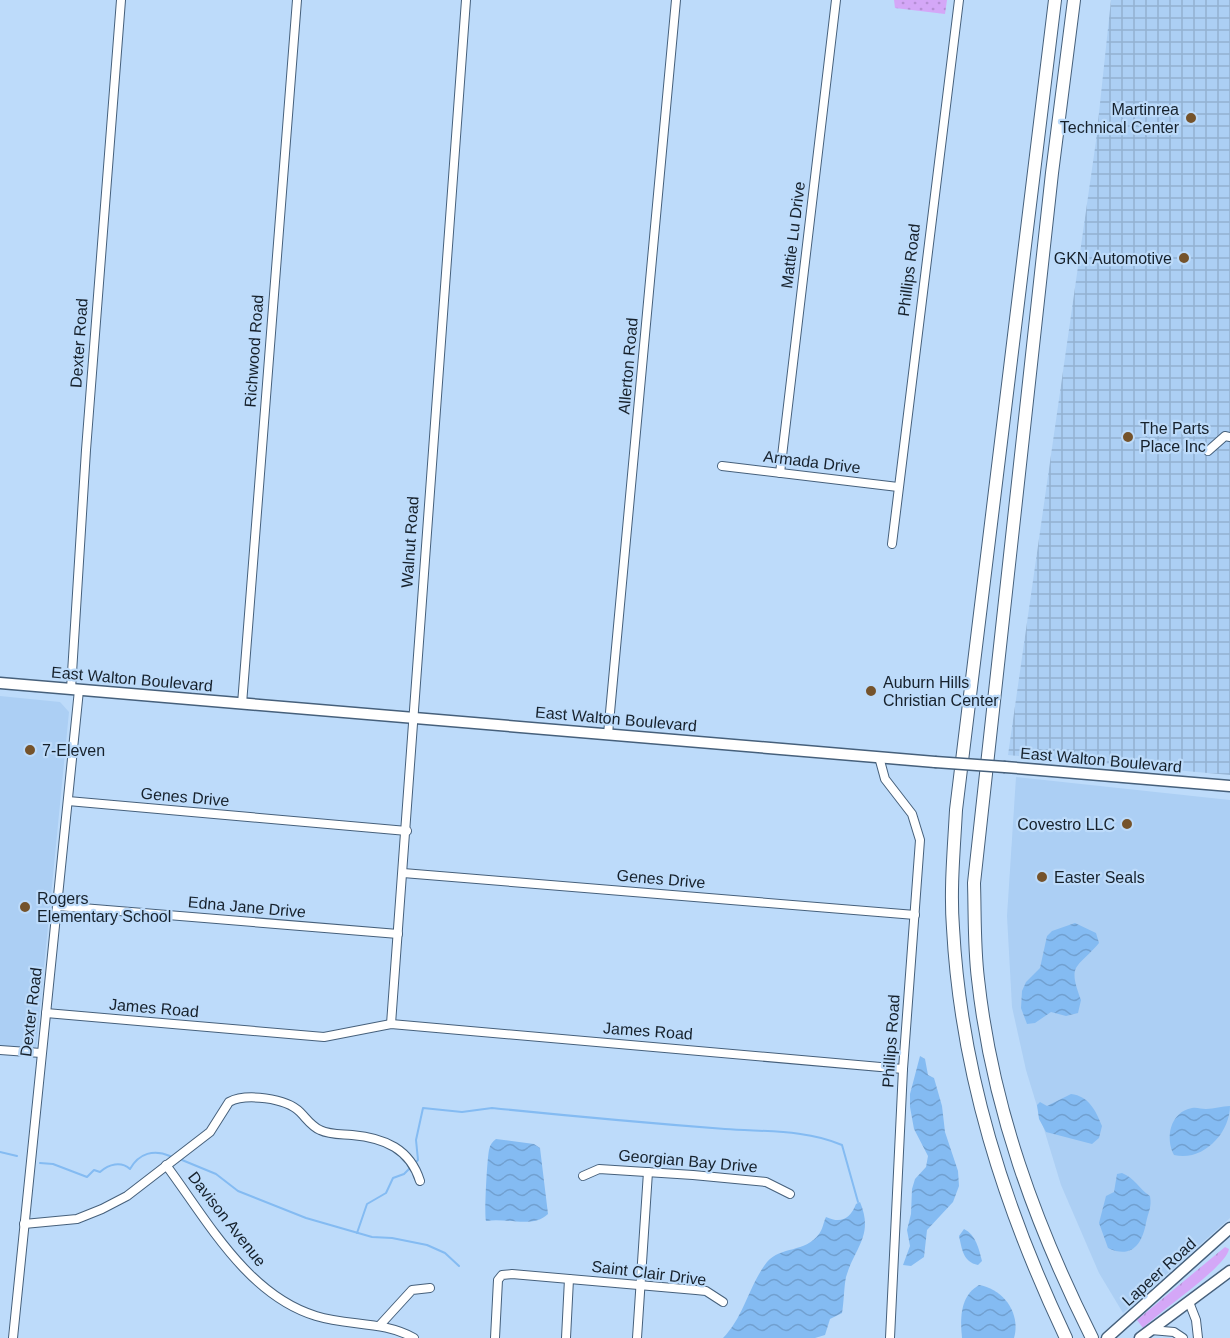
<svg xmlns="http://www.w3.org/2000/svg" width="1230" height="1338" font-family="Helvetica,sans-serif">
  <style>
    .built { fill: #accff4 }
    .industrial { fill: url(#industrial-grid) }
    .grass { fill: url(#grass-tufts) }
    .park { fill: url(#park-dots) }
    .water { fill: url(#water-waves) }
    .lines { fill: none; stroke-linecap: round; stroke-linejoin: round }
    .stream { stroke: #84bbf2; stroke-width: 2 }
    .minor-casing { stroke: #46607b; stroke-width: 10 }
    .major-casing { stroke: #46607b; stroke-width: 13 }
    .highway-casing { stroke: #46607b; stroke-width: 14 }
    .minor { stroke: #fff; stroke-width: 8 }
    .major { stroke: #fff; stroke-width: 10 }
    .highway { stroke: #fff; stroke-width: 12 }
    .major-bridge-casing { stroke: #46607b; stroke-width: 13; stroke-linecap: butt }
    .major-bridge { stroke: #fff; stroke-width: 10 }
    .poi-dot { fill: #75532b; stroke: #bddbfa; stroke-width: 2 }
    .labels { text-anchor: middle; dominant-baseline: central; stroke-width: 4.5; stroke-linejoin: round; paint-order: stroke }
    .poi-label { font-size: 16px; fill: #16212c; stroke: #bddbfa; text-anchor: start }
    .street-label { font-size: 16px; fill: #16212c; stroke: #bddbfa }
  </style>
  <defs>
    <pattern id="industrial-grid" width="8" height="8" patternUnits="userSpaceOnUse" patternTransform="scale(1.5)"><rect width="8" height="8" fill="#accff4"/><path d="M0 4h8M4 0v8" fill="none" stroke="#93b1d1"/></pattern>
    <pattern id="grass-tufts" width="24" height="20" patternUnits="userSpaceOnUse" patternTransform="scale(1.5)"><rect width="24" height="20" fill="#d4a7f7"/><path d="M3 7l-1-3M5 7V3M7 7l1-3M15 17l-1-3M17 17v-4M19 17l1-3" fill="none" stroke="#b58fd4"/></pattern>
    <pattern id="park-dots" width="8" height="8" patternUnits="userSpaceOnUse" patternTransform="scale(1.5)"><rect width="8" height="8" fill="#d4a7f7"/><path d="M2 2h.1M6 6h.1" fill="none" stroke="#b58fd4" stroke-width="1.8" stroke-linecap="round"/></pattern>
    <pattern id="water-waves" width="16" height="10" patternUnits="userSpaceOnUse" patternTransform="scale(1.5)"><rect width="16" height="10" fill="#84bbf2"/><path d="M0 5q4-4 8 0t8 0" fill="none" stroke="#71a0d0"/></pattern>
  </defs>
  <rect width="100%" height="100%" fill="#bddbfa"/>
  <g class="built">
    <polygon points="0,696 60,702 69,712 36,1049 0,1046"/>
    <polygon points="1016,777 1230,800 1230,1218 1123,1313 1099,1273 1061,1185 1026,1070 1012,1007 1007,916"/>
  </g>
  <polygon class="industrial" points="1111,0 1230,0 1230,775 1008,755 1096,141"/>
  <path class="grass" d="M 1225,1247 L 1229,1249 C 1226,1267 1161,1310 1143,1328 L 1137,1320 Z"/>
  <polygon class="park" points="894,0 947,0 945,14 895,8"/>
  <g class="water">
    <path d="M 1075,923 L 1096,933 L 1099,943 C 1077,969 1067,963 1081,1000 L 1078,1013 L 1066,1016 L 1051,1012 L 1035,1023 L 1027,1024 L 1021,1008 L 1022,991 L 1026,982 L 1040,968 L 1047,936 L 1052,931 Z"/>
    <polygon points="920,1056 925,1059 928,1075 934,1078 942,1106 945,1132 958,1171 959,1186 953,1202 927,1230 924,1257 911,1266 903,1265 910,1246 907,1230 911,1214 912,1189 915,1179 926,1167 928,1156 914,1129 910,1107 910,1094"/>
    <path d="M 1071,1094 C 1089,1096 1096,1111 1102,1126 L 1099,1138 L 1092,1144 L 1046,1132 L 1039,1119 L 1037,1105 L 1040,1102 L 1047,1106 Z"/>
    <path d="M 1230,1106 C 1230,1133 1203,1162 1174,1155 C 1165,1138 1170,1112 1192,1108 C 1197,1107 1201,1109 1206,1109 C 1214,1109 1222,1106 1230,1106 Z"/>
    <path d="M 496,1139 L 534,1144 L 540,1148 L 548,1214 C 533,1229 506,1217 486,1221 C 484,1215 487,1160 489,1150 C 490,1145 492,1142 496,1139 Z"/>
    <path d="M 1122,1173 C 1135,1178 1139,1189 1150,1196 C 1152,1208 1148,1212 1146,1223 C 1142,1245 1131,1259 1108,1248 L 1099,1223 L 1106,1196 L 1114,1192 L 1117,1174 Z"/>
    <path d="M 860,1202 C 874,1235 855,1247 846,1277 C 844,1286 844,1302 842,1313 L 830,1319 L 825,1335 L 815,1338 L 723,1338 C 744,1317 749,1285 767,1262 C 781,1246 805,1253 819,1234 C 823,1229 823,1223 826,1217 C 841,1224 850,1219 856,1204 Z"/>
    <path d="M 964,1229 C 976,1235 979,1249 982,1261 L 978,1265 C 963,1262 962,1249 959,1236 Z"/>
    <path d="M 979,1285 C 1004,1289 1021,1314 1014,1338 L 962,1338 C 960,1318 960,1296 979,1285 Z"/>
  </g>
  <g class="lines">
    <g class="stream">
      <polyline points="0,1152 17,1156"/>
      <polyline points="182,1160 216,1174 238,1191 306,1218 372,1237 392,1238 427,1245 445,1253 459,1266"/>
      <path d="M 40,1163 L 53,1164 L 87,1177 L 94,1170 L 100,1172 C 109,1164 121,1161 130,1169 C 139,1153 154,1149 170,1156"/>
      <path d="M 357,1233 L 367,1204 L 386,1193 L 393,1178 L 404,1174 L 418,1160 L 416,1140 L 423,1108 L 462,1112 L 492,1108 C 570,1116 647,1123 725,1129 C 763,1132 806,1129 842,1145 L 858,1202"/>
    </g>
    <g class="minor-casing">
      <g id="minor">
        <polyline points="1208,451 1225,436 1230,437"/>
        <polyline points="722,466 898,487"/>
        <polyline points="780,473 836,0"/>
        <polyline points="892,544 959,0"/>
        <polyline points="71,689 86,450 121,0"/>
        <polyline points="242,704 297,0"/>
        <polyline points="608,734 676,0"/>
        <polyline points="879,757 885,779 912,814 920,840 903,1069 890,1338"/>
        <polyline points="68,801 407,831"/>
        <polyline points="403,873 915,915"/>
        <polyline points="58,906 398,934"/>
        <polyline points="46,1013 324,1037 391,1024 903,1069"/>
        <polyline points="391,1024 466,0"/>
        <polyline points="0,1050 41,1053"/>
        <path d="M 166,1165 C 207,1220 247,1295 316,1316 C 349,1326 384,1321 414,1338"/>
        <polyline points="583,1176 599,1169 693,1175 766,1182 790,1194"/>
        <path d="M 24,1224 L 77,1219 L 102,1209 L 127,1196 L 210,1132 L 229,1102 C 246,1093 286,1098 300,1112 C 307,1119 311,1126 320,1130 C 330,1135 342,1134 352,1135 C 385,1138 410,1149 420,1181"/>
        <polyline points="1189,1302 1196,1320 1198,1338"/>
        <polyline points="380,1325 412,1290 430,1288"/>
        <polyline points="1151,1330 1174,1332 1183,1338"/>
        <polyline points="13,1338 79,690"/>
        <polyline points="495,1338 498,1280 502,1275 512,1274 696,1290 706,1291 723,1302"/>
        <polyline points="566,1338 569,1279"/>
        <polyline points="637,1338 648,1172"/>
      </g>
    </g>
    <g class="major-casing">
      <g id="major">
        <polyline points="0,683 935,762"/>
        <polyline points="1005,767 1230,786"/>
        <polyline points="1107,1338 1230,1228"/>
        <polyline points="1140,1338 1230,1271"/>
      </g>
    </g>
    <g class="highway-casing">
      <g id="highway">
        <path d="M 1055,0 L 956,810 C 954,849 950,889 953,928 C 961,1073 1004,1207 1066,1338"/>
        <path d="M 1074,0 L 1052,173 L 974,883 C 975,915 974,947 978,979 C 992,1107 1035,1224 1092,1338"/>
      </g>
    </g>
    <use href="#minor" class="minor"/>
    <use href="#major" class="major"/>
    <use href="#highway" class="highway"/>
    <g class="major-bridge-casing">
      <polyline id="major-bridge" points="935,762 1005,767"/>
    </g>
    <use href="#major-bridge" class="major-bridge"/>
  </g>
  <g class="poi-dot">
    <circle cx="1191" cy="118" r="6"/>
    <circle cx="1184" cy="258" r="6"/>
    <circle cx="1128" cy="437" r="6"/>
    <circle cx="871" cy="691" r="6"/>
    <circle cx="30" cy="750" r="6"/>
    <circle cx="1127" cy="824" r="6"/>
    <circle cx="1042" cy="877" r="6"/>
    <circle cx="25" cy="907" r="6"/>
  </g>
  <g class="labels">
    <g class="poi-label">
      <text x="1179" y="109" text-anchor="end">Martinrea<tspan x="1179" dy="18">Technical Center</tspan></text>
      <text x="1172" y="258" text-anchor="end">GKN Automotive</text>
      <text x="1140" y="428">The Parts<tspan x="1140" dy="18">Place Inc</tspan></text>
      <text x="883" y="682">Auburn Hills<tspan x="883" dy="18">Christian Center</tspan></text>
      <text x="42" y="750">7-Eleven</text>
      <text x="1115" y="824" text-anchor="end">Covestro LLC</text>
      <text x="1054" y="877">Easter Seals</text>
      <text x="37" y="898">Rogers<tspan x="37" dy="18">Elementary School</tspan></text>
    </g>
    <g class="street-label">
      <text transform="translate(793 235) rotate(-83)">Mattie Lu Drive</text>
      <text transform="translate(909 270) rotate(-83)">Phillips Road</text>
      <text transform="translate(79 343) rotate(-86)">Dexter Road</text>
      <text transform="translate(254 351) rotate(-86)">Richwood Road</text>
      <text transform="translate(628 366) rotate(-85)">Allerton Road</text>
      <text transform="translate(812 462) rotate(7)">Armada Drive</text>
      <text transform="translate(410 542) rotate(-86)">Walnut Road</text>
      <text transform="translate(132 679) rotate(5)">East Walton Boulevard</text>
      <text transform="translate(616 719) rotate(5)">East Walton Boulevard</text>
      <text transform="translate(1101 760) rotate(5)">East Walton Boulevard</text>
      <text transform="translate(185 797) rotate(5)">Genes Drive</text>
      <text transform="translate(661 879) rotate(5)">Genes Drive</text>
      <text transform="translate(247 907) rotate(5)">Edna Jane Drive</text>
      <text transform="translate(154 1008) rotate(5)">James Road</text>
      <text transform="translate(31 1012) rotate(-83)">Dexter Road</text>
      <text transform="translate(648 1031) rotate(4)">James Road</text>
      <text transform="translate(891 1041) rotate(-86)">Phillips Road</text>
      <text transform="translate(688 1161) rotate(5)">Georgian Bay Drive</text>
      <text transform="translate(227 1219) rotate(52)">Davison Avenue</text>
      <text transform="translate(1159 1272) rotate(-42)">Lapeer Road</text>
      <text transform="translate(649 1273) rotate(7)">Saint Clair Drive</text>
    </g>
  </g>
</svg>
